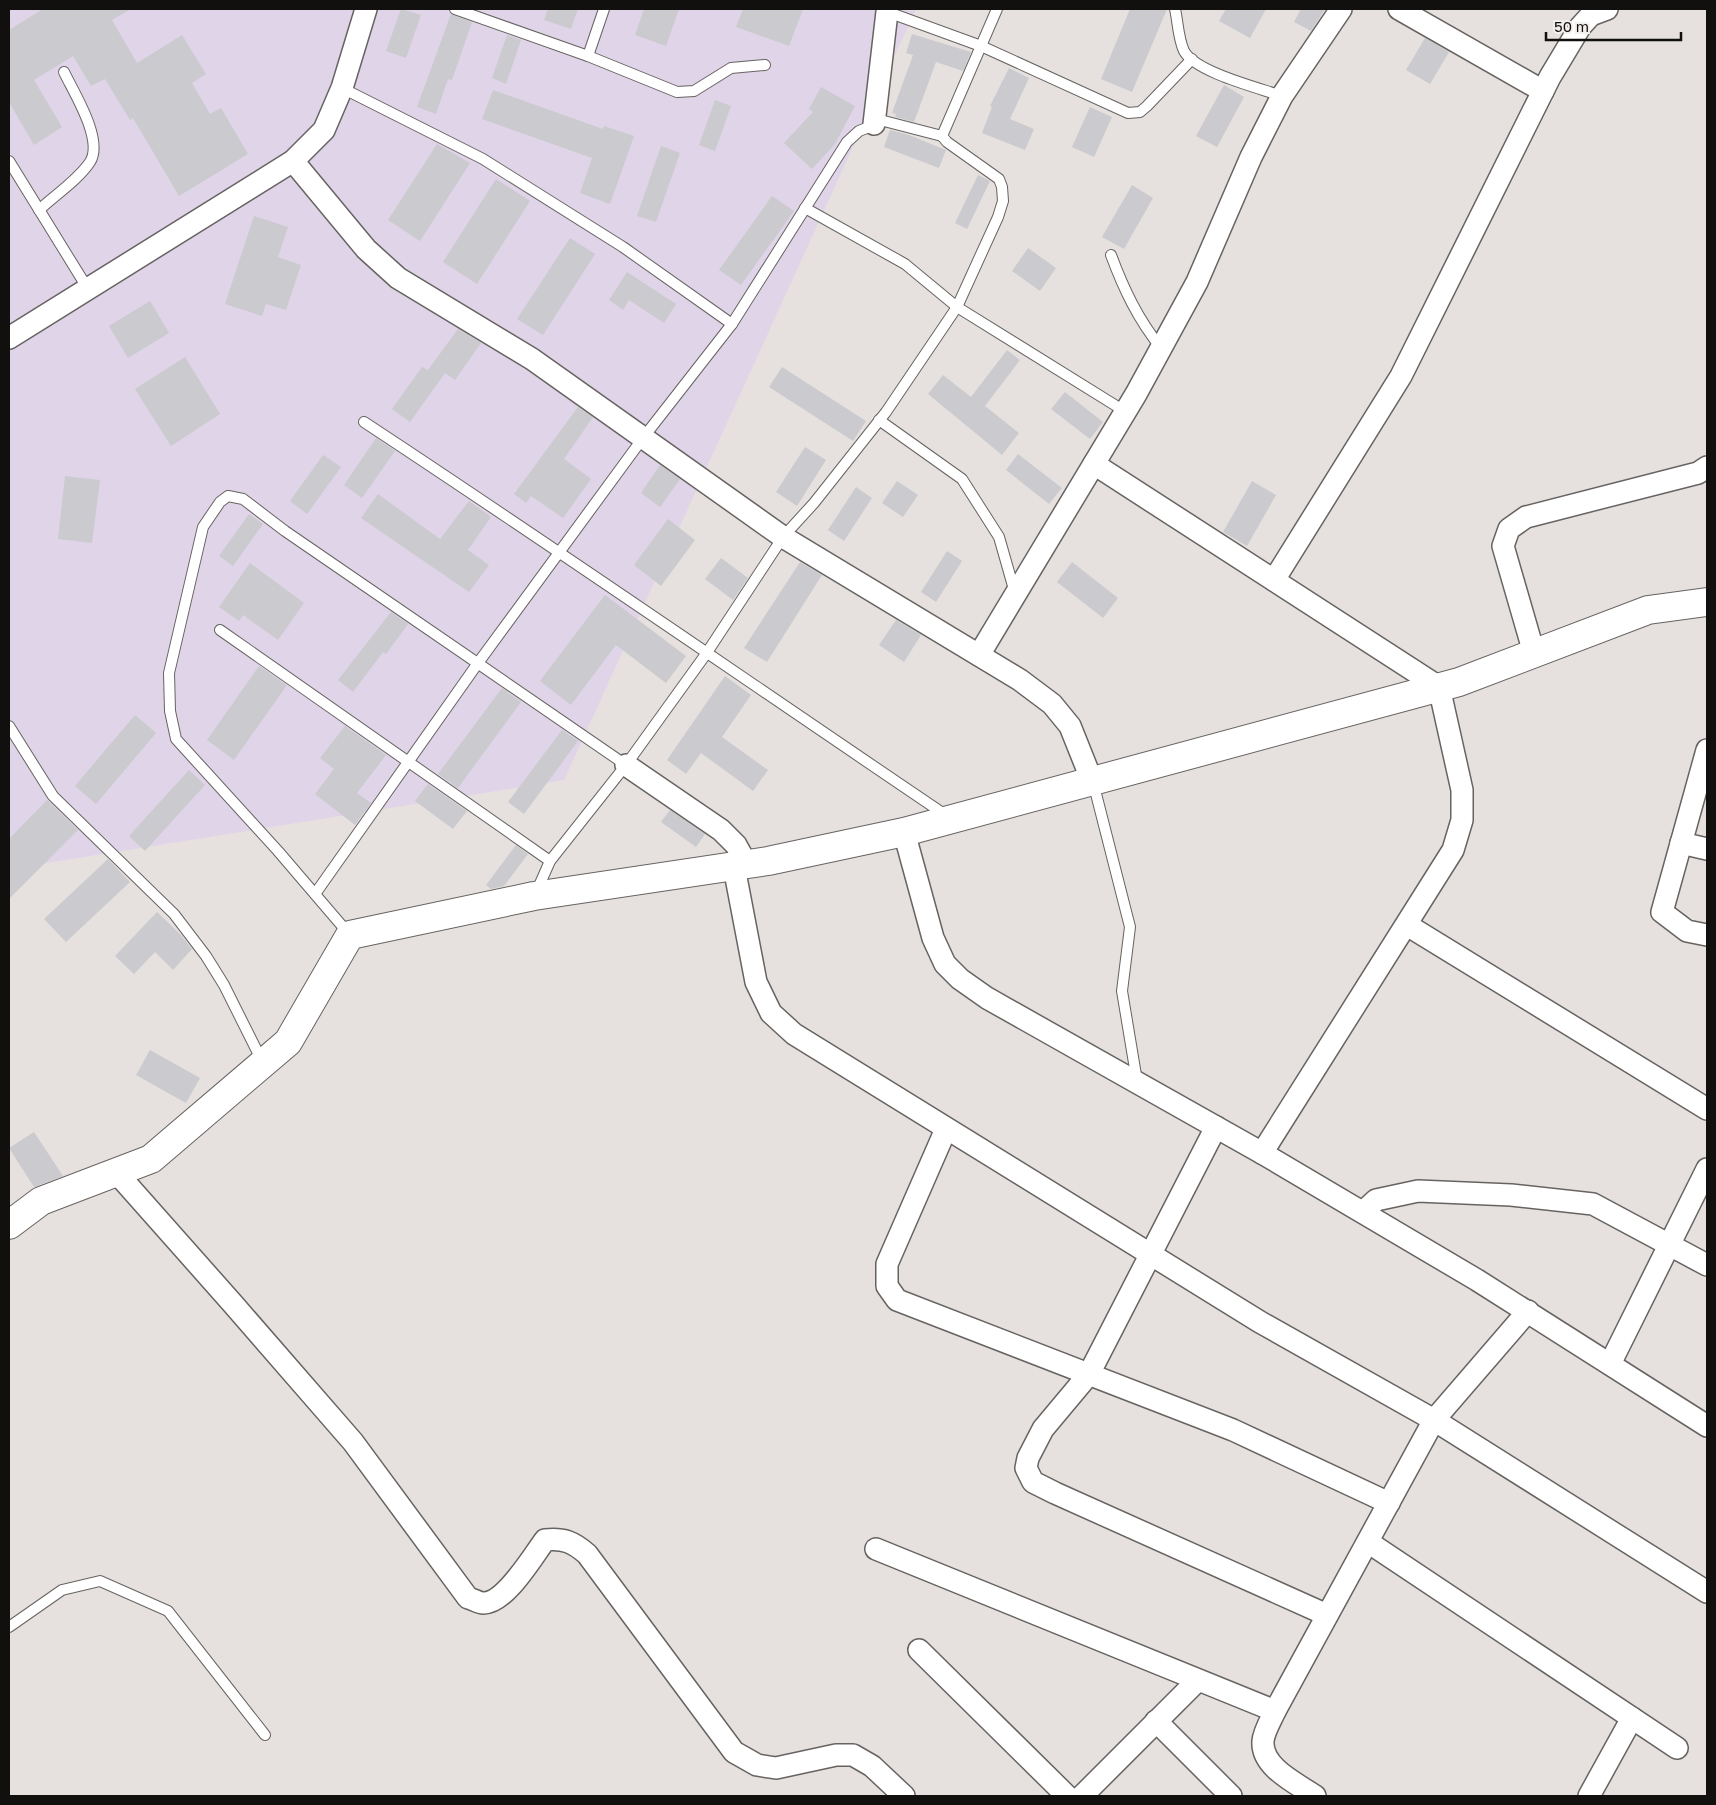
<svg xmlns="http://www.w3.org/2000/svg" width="1716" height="1805" font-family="'Golos Text',sans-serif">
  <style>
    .industrial { fill: #dfd4e8 }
    .building { fill: #cbcace }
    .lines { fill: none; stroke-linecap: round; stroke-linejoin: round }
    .lane-casing { stroke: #676361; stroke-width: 12 }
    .street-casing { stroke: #676361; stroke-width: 24 }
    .secondary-casing { stroke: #676361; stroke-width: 30 }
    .lane { stroke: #fff; stroke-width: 10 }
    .street { stroke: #fff; stroke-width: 21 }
    .secondary { stroke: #fff; stroke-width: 28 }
  </style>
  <rect width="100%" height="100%" fill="#e6e1df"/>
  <polygon class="industrial" points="9,9 916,9 564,780 9,869"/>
  <g class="building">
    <polygon points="43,9 131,9 112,20 137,63 182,35 206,74 192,83 210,114 221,108 248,154 179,196 133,118 130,120 105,79 91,86 73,56 34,80 62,127 34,145 9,102 9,30"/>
    <polygon points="401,9 421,15 406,58 386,51"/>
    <polygon points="548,9 578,9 571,29 544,20"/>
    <polygon points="644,9 679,9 666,46 635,35"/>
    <polygon points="743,9 803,9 789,46 736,27"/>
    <polygon points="1130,9 1167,9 1132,92 1101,79"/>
    <polygon points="1226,9 1266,9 1250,38 1219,21"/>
    <polygon points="1301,9 1325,9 1311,31 1294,22"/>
    <polygon points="451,14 472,22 452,80 448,79 436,114 417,107"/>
    <polygon points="912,34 971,52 963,71 936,62 914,122 895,117 896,114 892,113 913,55 906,53"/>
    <polygon points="507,35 521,40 506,84 492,78"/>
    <polygon points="1425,38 1449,52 1430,84 1406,70"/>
    <polygon points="1009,68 1029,78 1010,119 1034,129 1025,150 982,133 992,107 990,106"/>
    <polygon points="1224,85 1244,97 1217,147 1196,136"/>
    <polygon points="821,87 855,106 835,144 812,169 784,143 813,112 809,109"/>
    <polygon points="493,90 603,129 604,126 634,136 610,204 580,193 592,158 482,119"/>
    <polygon points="715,100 731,106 715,151 699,145"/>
    <polygon points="1090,107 1112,117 1094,157 1072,147"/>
    <polygon points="890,130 909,135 946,150 939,168 884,147"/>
    <polygon points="437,144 470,163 420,241 388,220"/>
    <polygon points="661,146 680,153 656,222 637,216"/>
    <polygon points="978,175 990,181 967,229 955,223"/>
    <polygon points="496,179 530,201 477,284 443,262"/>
    <polygon points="1132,185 1153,198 1124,249 1102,237"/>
    <polygon points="772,196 794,211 741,285 719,270"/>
    <polygon points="254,216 288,227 278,257 301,265 286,310 266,304 262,316 225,304"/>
    <polygon points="570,238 595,254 543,335 517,319"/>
    <polygon points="1028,248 1056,268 1040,291 1012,271"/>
    <polygon points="627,272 676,304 664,323 629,300 623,310 609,300"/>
    <polygon points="150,301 169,333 128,358 109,326"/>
    <polygon points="458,329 481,343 455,380 445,373 410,422 392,409 422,367 428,370"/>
    <polygon points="1007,350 1020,360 985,406 1019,433 1002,455 928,394 943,375 971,397"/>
    <polygon points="185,357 220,414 171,446 135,389"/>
    <polygon points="782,367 866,421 853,441 769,387"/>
    <polygon points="1065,392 1103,422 1090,439 1051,409"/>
    <polygon points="578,407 593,417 564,459 591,479 563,518 531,496 526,503 514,494"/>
    <polygon points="376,438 395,451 362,498 344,485"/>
    <polygon points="805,447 826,460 797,506 776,492"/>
    <polygon points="1018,454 1062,488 1049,504 1006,470"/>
    <polygon points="323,455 341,467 307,514 290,501"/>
    <polygon points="660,465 680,479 660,507 641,493"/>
    <polygon points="65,476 100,480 92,543 58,539"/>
    <polygon points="897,481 918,495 903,517 882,503"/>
    <polygon points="1252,481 1276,495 1247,546 1223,532"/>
    <polygon points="856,487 872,498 844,541 828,530"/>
    <polygon points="378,494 440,539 469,501 491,517 468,550 489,565 469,592 361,518"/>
    <polygon points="249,514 263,524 233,566 219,556"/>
    <polygon points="668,519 695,540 661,586 634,565"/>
    <polygon points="947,551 962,561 936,602 921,592"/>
    <polygon points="721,558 748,578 733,600 705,579"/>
    <polygon points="800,562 822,575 767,662 744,648"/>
    <polygon points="1072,562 1118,598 1103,618 1057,582"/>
    <polygon points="250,563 304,603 278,640 243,615 239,621 219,607"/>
    <polygon points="605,595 686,656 666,683 616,645 571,705 540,681"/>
    <polygon points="391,612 408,624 386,654 383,652 353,692 338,680"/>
    <polygon points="896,620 921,635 904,662 879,645"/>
    <polygon points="259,666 287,685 234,760 207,740"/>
    <polygon points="725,676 751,695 722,737 768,770 753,791 701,753 686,774 667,760"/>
    <polygon points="502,688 521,702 458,788 438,774"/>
    <polygon points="135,715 156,733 96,804 75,786"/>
    <polygon points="345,726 386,755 357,793 371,803 355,825 315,794 334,769 320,758"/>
    <polygon points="562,730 578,741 524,814 508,802"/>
    <polygon points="189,770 205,785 145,851 129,836"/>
    <polygon points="428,784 467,811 453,829 415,801"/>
    <polygon points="47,800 78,830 9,899 9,839"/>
    <polygon points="670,810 705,834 696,847 661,822"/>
    <polygon points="516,845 528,854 504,886 491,889 486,885"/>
    <polygon points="108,859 130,882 66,942 44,919"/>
    <polygon points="157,912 181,935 192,949 173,970 155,952 134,974 115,956"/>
    <polygon points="150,1050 200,1078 186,1103 136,1075"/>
    <polygon points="34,1132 63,1176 34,1187 9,1148"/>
  </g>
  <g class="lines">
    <g class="lane-casing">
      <g id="lane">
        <polyline points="455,9 588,56 677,92 694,91 731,68 765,65"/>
        <path d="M 1175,9 C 1178,22 1178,38 1184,51 C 1195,72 1259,88 1282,96"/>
        <polyline points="885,11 981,46 1128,113 1140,112 1147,106 1192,59"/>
        <polyline points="588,56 604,9"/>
        <polyline points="342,88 483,159 623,247 732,324"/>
        <polyline points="9,161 88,289"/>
        <polyline points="805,208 905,264 957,307 1126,412"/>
        <path d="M 39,210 C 55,195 78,180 90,162 C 104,140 74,93 64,72"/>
        <path d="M 1111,255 C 1124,290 1138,319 1161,348"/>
        <polyline points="879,420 962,479 999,537 1015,593"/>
        <path d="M 364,422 C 560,551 753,685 947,816"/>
        <polyline points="220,630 550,861"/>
        <polyline points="9,726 53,796 174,914 206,956 224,985 262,1061"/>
        <polyline points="1093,782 1130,927 1122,991 1137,1081"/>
        <polyline points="315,894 478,663 643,438 732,324 847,142 859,131 884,121 942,136"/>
        <polyline points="535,895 550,861 626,765 706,654 783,537 814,503 886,412 957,307 998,217 1003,201 1002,187 999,179 947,142 942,136 997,9"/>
        <polyline points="349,934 278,851 176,739 170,711 169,673 203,527 220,502 228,496 243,499 285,531 626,765"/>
        <polyline points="9,1627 62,1590 100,1581 168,1611 265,1735"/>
      </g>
    </g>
    <g class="street-casing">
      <g id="street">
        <polyline points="1399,9 1543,91"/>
        <polyline points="874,124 887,12"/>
        <polyline points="293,161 366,249 398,278 532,359 783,537 1020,680 1052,704 1070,726 1092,781"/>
        <polyline points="9,338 293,161 324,130 342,88 366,9"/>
        <polyline points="1094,464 1439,687 1462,790 1462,820 1453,850 1262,1153"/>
        <polyline points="1274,580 1401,376 1550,77 1580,27 1591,15 1607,9"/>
        <polyline points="1534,653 1503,546 1509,529 1526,517 1698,473 1707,467"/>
        <polyline points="979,655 1136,394 1197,282 1251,157 1282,96 1341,9"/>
        <polyline points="1707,750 1662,912 1687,931 1707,935"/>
        <polyline points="626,765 721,830 736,845 747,865"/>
        <polyline points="904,832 933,938 945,964 960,979 987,998 1262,1153 1477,1280 1707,1426"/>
        <polyline points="1681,843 1707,849"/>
        <polyline points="734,867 756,982 771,1013 794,1034 1260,1322 1434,1420 1707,1592"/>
        <polyline points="1407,925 1707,1109"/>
        <polyline points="1216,1127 1089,1374 1043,1429 1028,1458 1026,1468 1033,1482 1055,1493 1327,1615"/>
        <polyline points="946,1129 887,1264 887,1286 897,1300 1233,1430 1389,1503"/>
        <path d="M 116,1172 L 233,1304 L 353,1442 L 468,1598 C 473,1599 479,1603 483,1603 C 505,1604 533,1556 545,1540 C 564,1538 573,1542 587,1554 L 734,1752 L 757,1765 L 776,1768 L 836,1755 L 853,1755 L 872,1766 L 904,1796"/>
        <polyline points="1363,1212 1376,1200 1418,1191 1511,1195 1593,1204 1707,1265"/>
        <polyline points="1611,1362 1707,1169"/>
        <polyline points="1368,1542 1677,1748"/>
        <polyline points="876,1549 1275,1711"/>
        <polyline points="919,1650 1067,1796"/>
        <polyline points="1156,1721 1231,1796"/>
        <polyline points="1082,1796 1197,1681"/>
        <path d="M 1315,1796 C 1296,1783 1261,1767 1263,1741 C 1264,1731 1271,1720 1275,1711 L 1434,1420 L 1528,1311"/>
        <polyline points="1589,1796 1632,1718"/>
      </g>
    </g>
    <g class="secondary-casing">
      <polyline id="secondary" points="9,1225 41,1201 151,1159 288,1042 350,935 534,896 768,861 904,832 1459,682 1648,610 1707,602"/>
    </g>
    <use href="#lane" class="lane"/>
    <use href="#street" class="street"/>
    <use href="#secondary" class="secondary"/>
  </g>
  <rect width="1716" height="1805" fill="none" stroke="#11100f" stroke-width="20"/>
  <path d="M1546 32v8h135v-8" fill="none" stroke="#11100f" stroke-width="2.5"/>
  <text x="1554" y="32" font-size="15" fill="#11100f" stroke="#f3efec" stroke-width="4" paint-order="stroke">50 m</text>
</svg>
